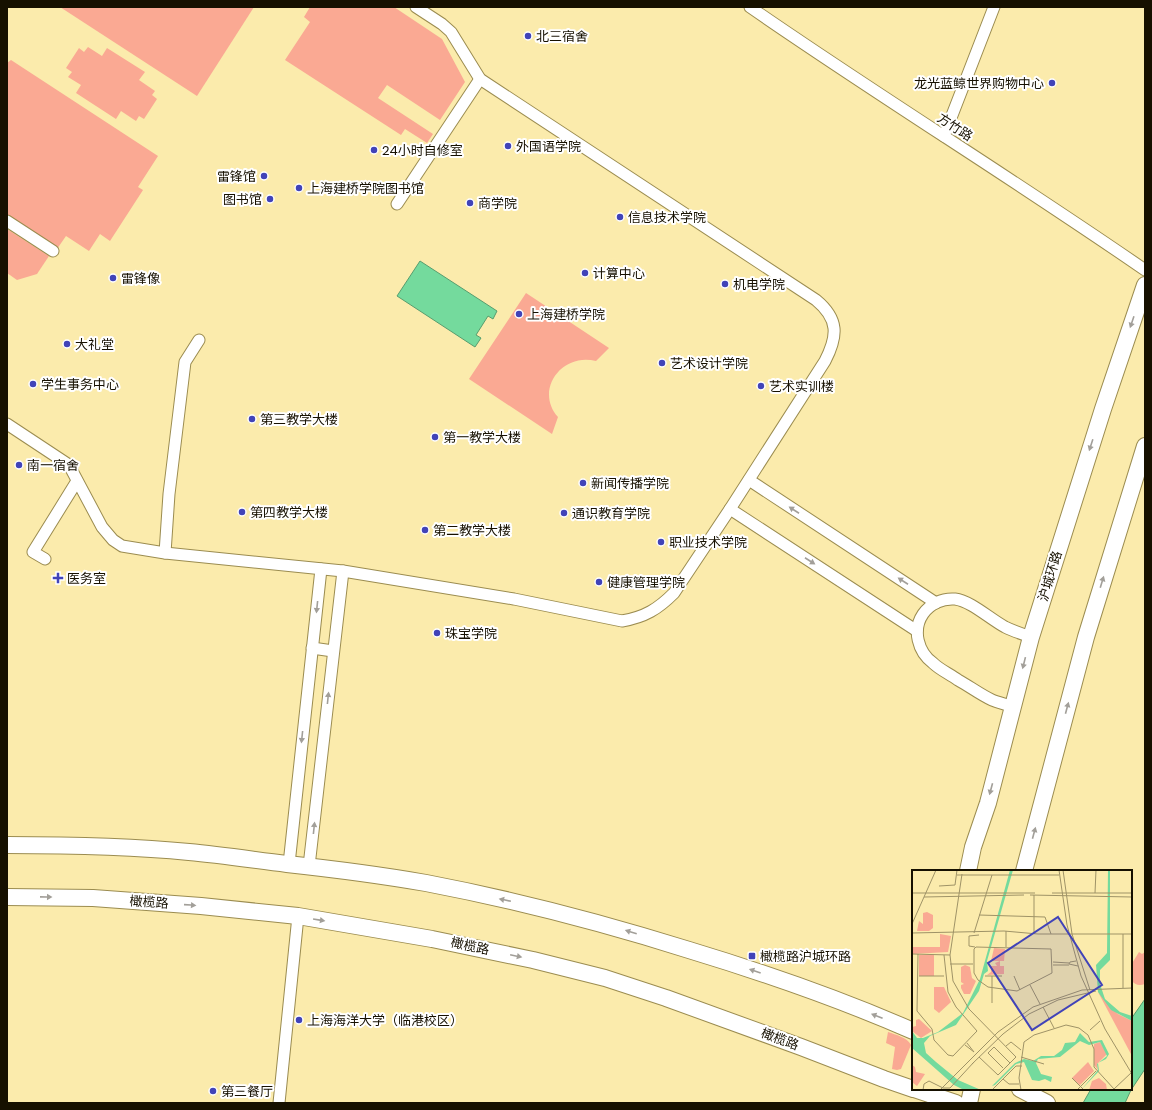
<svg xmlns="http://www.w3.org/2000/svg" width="1152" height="1110" font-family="Poppins,'Noto Sans SC',sans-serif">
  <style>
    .green { fill: #faa993 }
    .water { fill: #74da9d; stroke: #589d6e }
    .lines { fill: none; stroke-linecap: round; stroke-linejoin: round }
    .minor-casing { stroke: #9b8c50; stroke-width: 13 }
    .secondary-casing { stroke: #9b8c50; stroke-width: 18 }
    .minor { stroke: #fff; stroke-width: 11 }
    .secondary { stroke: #fff; stroke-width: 16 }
    .oneway { fill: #a29f99 }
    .poi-dot { fill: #4143b8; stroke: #fff; stroke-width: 1.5 }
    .labels { text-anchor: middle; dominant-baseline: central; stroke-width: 4; stroke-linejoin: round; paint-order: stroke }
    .poi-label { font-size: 13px; fill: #161000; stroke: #fff; text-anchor: start }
    .street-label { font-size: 13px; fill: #161000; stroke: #fff }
    .inset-road { fill: none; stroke: #9f9367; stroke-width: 1 }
    .view { fill: #4143b8; fill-opacity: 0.15; stroke: #4143b8; stroke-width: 2 }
    .inset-edge { fill: none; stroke: #161000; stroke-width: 2 }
  </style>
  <rect width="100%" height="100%" fill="#fbebac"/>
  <g class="green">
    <polygon points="60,7 254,7 197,96"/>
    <polygon points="310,7 394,7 442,39 465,82 440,120 387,85 378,98 433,134 427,143 405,129 401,135 285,60 310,22 304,17"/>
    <polygon points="88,47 102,56 107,48 145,72 139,80 155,91 152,95 157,99 144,119 139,116 136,121 121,111 116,119 76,93 81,85 68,77 72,72 66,68 79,48 84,52"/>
    <polygon points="11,60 158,156 138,187 143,190 110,241 100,234 89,251 66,236 57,249 7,217 7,63"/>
    <polygon points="7,229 49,256 37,274 17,280 7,273"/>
    <path d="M 526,293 L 609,348 L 596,361 C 562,352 534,390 558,417 L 552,434 L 469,379 Z"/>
    <path d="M 1139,952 L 1142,954 L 1145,952 L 1145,984 C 1139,986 1135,985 1131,980 L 1131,965 Z"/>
    <path d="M 888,1032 C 896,1035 907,1037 911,1045 L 901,1069 L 897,1070 L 892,1069 L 895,1047 L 886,1043 Z"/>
  </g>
  <g class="water">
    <polygon points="420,261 497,311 493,319 488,316 476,335 481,338 475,347 397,296"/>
    <polygon points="1145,999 1145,1069 1131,1090 1125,1103 1083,1103 1091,1089 1131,1089 1131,1019"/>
  </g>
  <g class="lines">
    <g class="minor-casing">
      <g id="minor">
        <path d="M 750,7 C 880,97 1015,180 1145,270"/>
        <polyline points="944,136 994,7"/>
        <polyline points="397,204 480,79"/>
        <polyline points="7,221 53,251"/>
        <path d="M 7,424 L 69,465 L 102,527 L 113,540 L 122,546 L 165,553 L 343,571 L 514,599 L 622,621 C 645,617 658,609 674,593 L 730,509 L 825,361 C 838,336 839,319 816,300 L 480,79 L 451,32 L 442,24 L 416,7"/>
        <polyline points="749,480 936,603"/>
        <polyline points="730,509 917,631"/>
        <polyline points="165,553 169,494 185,362 199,340"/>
        <polyline points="45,559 33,552 77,481"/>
        <polyline points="312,648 333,651"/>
        <path d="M 1013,707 C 1006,704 999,703 992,700 C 981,695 969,686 958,680 C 950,674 940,670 933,663 C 918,652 912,630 923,614 C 930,604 942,598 955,599 C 971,601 990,619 1005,627 C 1013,631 1022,634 1031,637"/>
        <polyline points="289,864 321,569"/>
        <polyline points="309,866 343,571"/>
        <polyline points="279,1103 298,916"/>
      </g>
    </g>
    <g class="secondary-casing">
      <g id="secondary">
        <path d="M 7,845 C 68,845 129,846 189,852 C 222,855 254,860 287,864 C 333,869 380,875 426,883 C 515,900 603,923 689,950 C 765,973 840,999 913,1031"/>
        <polyline points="968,871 973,847 988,803 1031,637 1103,409 1145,285"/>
        <polyline points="1024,871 1086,637 1145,446"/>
        <polyline points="7,897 93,898 201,906 298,916 432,939 533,960 605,978 666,998 801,1047 884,1079 913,1089"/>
        <polyline points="914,1089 956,1103"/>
        <polyline points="1020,1089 1047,1103"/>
        <polyline points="969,1103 972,1089"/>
      </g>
    </g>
    <use href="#minor" class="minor"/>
    <use href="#secondary" class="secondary"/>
  </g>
  <defs><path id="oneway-solid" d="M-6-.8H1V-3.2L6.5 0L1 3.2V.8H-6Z"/></defs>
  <g class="oneway">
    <use href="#oneway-solid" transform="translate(1132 322) rotate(109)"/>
    <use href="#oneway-solid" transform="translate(1091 445) rotate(108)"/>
    <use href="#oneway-solid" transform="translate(794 510) rotate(-147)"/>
    <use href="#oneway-solid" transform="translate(810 561) rotate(33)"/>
    <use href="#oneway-solid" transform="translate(903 581) rotate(-147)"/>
    <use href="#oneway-solid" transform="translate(1102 582) rotate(-73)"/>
    <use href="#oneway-solid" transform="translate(317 607) rotate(96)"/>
    <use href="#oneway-solid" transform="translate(1024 663) rotate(104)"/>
    <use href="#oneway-solid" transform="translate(328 698) rotate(-84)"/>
    <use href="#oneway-solid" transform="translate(1067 708) rotate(-75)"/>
    <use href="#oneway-solid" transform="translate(302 737) rotate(96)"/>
    <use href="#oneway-solid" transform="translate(991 789) rotate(105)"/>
    <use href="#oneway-solid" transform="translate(314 828) rotate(-84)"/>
    <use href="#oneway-solid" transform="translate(1034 833) rotate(-75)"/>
    <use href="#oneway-solid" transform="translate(46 897) rotate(1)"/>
    <use href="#oneway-solid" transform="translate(505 900) rotate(-168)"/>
    <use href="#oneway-solid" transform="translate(190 905) rotate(4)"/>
    <use href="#oneway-solid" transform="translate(319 920) rotate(9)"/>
    <use href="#oneway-solid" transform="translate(631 932) rotate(-163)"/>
    <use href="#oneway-solid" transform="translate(516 956) rotate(12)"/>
    <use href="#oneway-solid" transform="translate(755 971) rotate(-161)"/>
    <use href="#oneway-solid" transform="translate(877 1016) rotate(-159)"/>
  </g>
  <g class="poi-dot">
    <circle cx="528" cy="36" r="4"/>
    <circle cx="1052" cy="83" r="4"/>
    <circle cx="508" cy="146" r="4"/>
    <circle cx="374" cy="150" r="4"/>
    <circle cx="264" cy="176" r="4"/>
    <circle cx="299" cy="188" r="4"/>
    <circle cx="270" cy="199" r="4"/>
    <circle cx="470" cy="203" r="4"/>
    <circle cx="620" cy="217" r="4"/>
    <circle cx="585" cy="273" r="4"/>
    <circle cx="113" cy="278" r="4"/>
    <circle cx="725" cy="284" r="4"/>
    <circle cx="519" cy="314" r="4"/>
    <circle cx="67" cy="344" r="4"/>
    <circle cx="662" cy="363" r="4"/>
    <circle cx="33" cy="384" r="4"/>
    <circle cx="761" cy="386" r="4"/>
    <circle cx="252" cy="419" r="4"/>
    <circle cx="435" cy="437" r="4"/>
    <circle cx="19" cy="465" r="4"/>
    <circle cx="583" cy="483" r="4"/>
    <circle cx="242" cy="512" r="4"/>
    <circle cx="564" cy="513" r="4"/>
    <circle cx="425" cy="530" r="4"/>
    <circle cx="661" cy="542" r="4"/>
    <path d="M56 572h4v4h4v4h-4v4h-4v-4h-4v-4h4z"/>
    <circle cx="599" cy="582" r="4"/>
    <circle cx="437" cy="633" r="4"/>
    <rect x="748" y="952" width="8" height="8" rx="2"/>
    <circle cx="299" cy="1020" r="4"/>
    <circle cx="213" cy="1091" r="4"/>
  </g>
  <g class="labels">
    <g class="poi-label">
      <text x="536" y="36">北三宿舍</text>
      <text x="1044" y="83" text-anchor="end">龙光蓝鲸世界购物中心</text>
      <text x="516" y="146">外国语学院</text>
      <text x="382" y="150">24小时自修室</text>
      <text x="256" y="176" text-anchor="end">雷锋馆</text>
      <text x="307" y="188">上海建桥学院图书馆</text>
      <text x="262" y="199" text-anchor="end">图书馆</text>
      <text x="478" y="203">商学院</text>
      <text x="628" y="217">信息技术学院</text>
      <text x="593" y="273">计算中心</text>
      <text x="121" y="278">雷锋像</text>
      <text x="733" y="284">机电学院</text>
      <text x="527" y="314">上海建桥学院</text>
      <text x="75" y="344">大礼堂</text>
      <text x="670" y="363">艺术设计学院</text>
      <text x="41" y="384">学生事务中心</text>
      <text x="769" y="386">艺术实训楼</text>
      <text x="260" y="419">第三教学大楼</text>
      <text x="443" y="437">第一教学大楼</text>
      <text x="27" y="465">南一宿舍</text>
      <text x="591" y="483">新闻传播学院</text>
      <text x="250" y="512">第四教学大楼</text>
      <text x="572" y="513">通识教育学院</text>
      <text x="433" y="530">第二教学大楼</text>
      <text x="669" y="542">职业技术学院</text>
      <text x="67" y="578">医务室</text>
      <text x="607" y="582">健康管理学院</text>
      <text x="445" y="633">珠宝学院</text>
      <text x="760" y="956">橄榄路沪城环路</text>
      <text x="307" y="1020">上海海洋大学（临港校区）</text>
      <text x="221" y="1091">第三餐厅</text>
    </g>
    <g class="street-label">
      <text transform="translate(955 127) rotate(33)">方竹路</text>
      <text transform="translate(1050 576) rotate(-73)">沪城环路</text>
      <text transform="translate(149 902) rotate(4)">橄榄路</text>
      <text transform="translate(470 946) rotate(12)">橄榄路</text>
      <text transform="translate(780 1039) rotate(20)">橄榄路</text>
    </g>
  </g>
  <g transform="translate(912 870)">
    <rect width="220" height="220" fill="#fbebac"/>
    <path d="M 15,42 L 21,45 L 21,58 L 17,61 L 5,61 L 7,51 L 11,54 L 11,43 ZM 28,64 L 39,66 L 36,82 L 0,84 L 0,77 L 28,77 ZM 82,78 L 93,79 L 92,91 L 79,91 ZM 7,85 L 22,85 L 22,106 L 7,106 ZM 88,91 L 88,96 L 92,96 L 92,104 L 75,105 L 79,102 L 79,96 L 85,96 L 83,93 ZM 53,95 L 58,97 L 60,108 L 64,111 L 58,124 L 52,124 L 49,118 L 49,115 L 52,114 L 49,112 L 49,97 ZM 22,117 L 32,117 L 39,132 L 27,143 L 22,139 ZM 186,122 L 206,144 L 220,151 L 220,186 ZM 7,149 L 20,161 L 9,168 L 0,161 L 0,157 L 4,156 L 4,150 ZM 188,172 L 195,184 L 185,194 L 186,200 L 182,195 L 182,174 ZM 176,192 L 182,201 L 168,215 L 160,208 ZM 0,195 L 3,197 L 4,202 L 13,204 L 5,216 L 0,212 ZM 187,208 L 194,214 L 195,220 L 177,220 L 180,211 Z" fill="#faa993"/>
    <path d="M 98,0 L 101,0 L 75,91 L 76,101 L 72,104 L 67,121 L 44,155 L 18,166 L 12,173 L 14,183 L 24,192 L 46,210 L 69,220 L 50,219 L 42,215 L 0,178 L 0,161 L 5,168 L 11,168 L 26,162 L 51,143 L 68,109 ZM 196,0 L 198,0 L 198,90 L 188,100 L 188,114 L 193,129 L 208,142 L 220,146 L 220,151 L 199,140 L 186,122 L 184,95 L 195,83 ZM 168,163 L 177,172 L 190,170 L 197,184 L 194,189 L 186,193 L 187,201 L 169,220 L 186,200 L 185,194 L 195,186 L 188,172 L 177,175 L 168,171 L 148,187 L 126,189 L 124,193 L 129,204 L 140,207 L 139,212 L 133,209 L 127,211 L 120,210 L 112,192 L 104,194 L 83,215 L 80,216 L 103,193 L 112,189 L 121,191 L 129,186 L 142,186 L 150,180 L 153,173 L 163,172 Z" fill="#74da9d"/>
    <path class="inset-road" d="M 147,0 L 155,55 L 169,106 L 193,159 L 220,204M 151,0 L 160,64 L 178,120M 50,4 L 38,85 L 41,111 L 57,139 L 104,187 L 86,205 L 67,187M 45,5 L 147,5M 27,16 L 43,15 L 45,0M 0,23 L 123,23M 140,23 L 220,23M 183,23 L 184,0M 118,25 L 220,27M 122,25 L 122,64M 12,27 L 112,25M 67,45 L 133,47 L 139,64M 0,54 L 24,0M 94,61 L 94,77M 0,63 L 92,61 L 126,64 L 220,64M 62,63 L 80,5M 63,77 L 57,76 L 57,66 L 67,65M 64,77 L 139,79 L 140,103 L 105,121 L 76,117 L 66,110 L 62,103 L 62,79 ZM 0,84 L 38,85M 6,84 L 5,141 L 20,159 L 22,170 L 36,185 L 41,186 L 65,161 L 44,137 L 36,122 L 32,85M 164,91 L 158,92 L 157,94 L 166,96M 141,92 L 157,93M 38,94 L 61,94M 141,95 L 157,95M 7,106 L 32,106M 73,106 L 90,106M 80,106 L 80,133M 102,106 L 108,120M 118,115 L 128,134M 211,118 L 211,64M 131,137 L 142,158M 178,160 L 188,151M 53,175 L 62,182 L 55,173M 94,176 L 99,172 L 109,180M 109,187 L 132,194M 60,194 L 91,164 L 117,144 L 146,130 L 184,121M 91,198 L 76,183 L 82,177 L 98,193M 160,208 L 172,220M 91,209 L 97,214 L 107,214M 29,219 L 86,162 L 121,137 L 170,120 L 220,118M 202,219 L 220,202M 11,220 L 12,214 L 17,211 L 31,218 L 38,218 L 62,192M 80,220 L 104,196 L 110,196M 109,220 L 107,208 L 112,172 L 122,165 L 154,155 L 167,158 L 176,165 L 182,179 L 182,197 L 202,219M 165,220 L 184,201"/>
    <path class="view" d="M 146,47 L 190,115 L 120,160 L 76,93 Z"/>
    <rect width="220" height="220" class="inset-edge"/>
  </g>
  <rect width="1152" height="1110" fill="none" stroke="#161000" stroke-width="16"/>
</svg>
